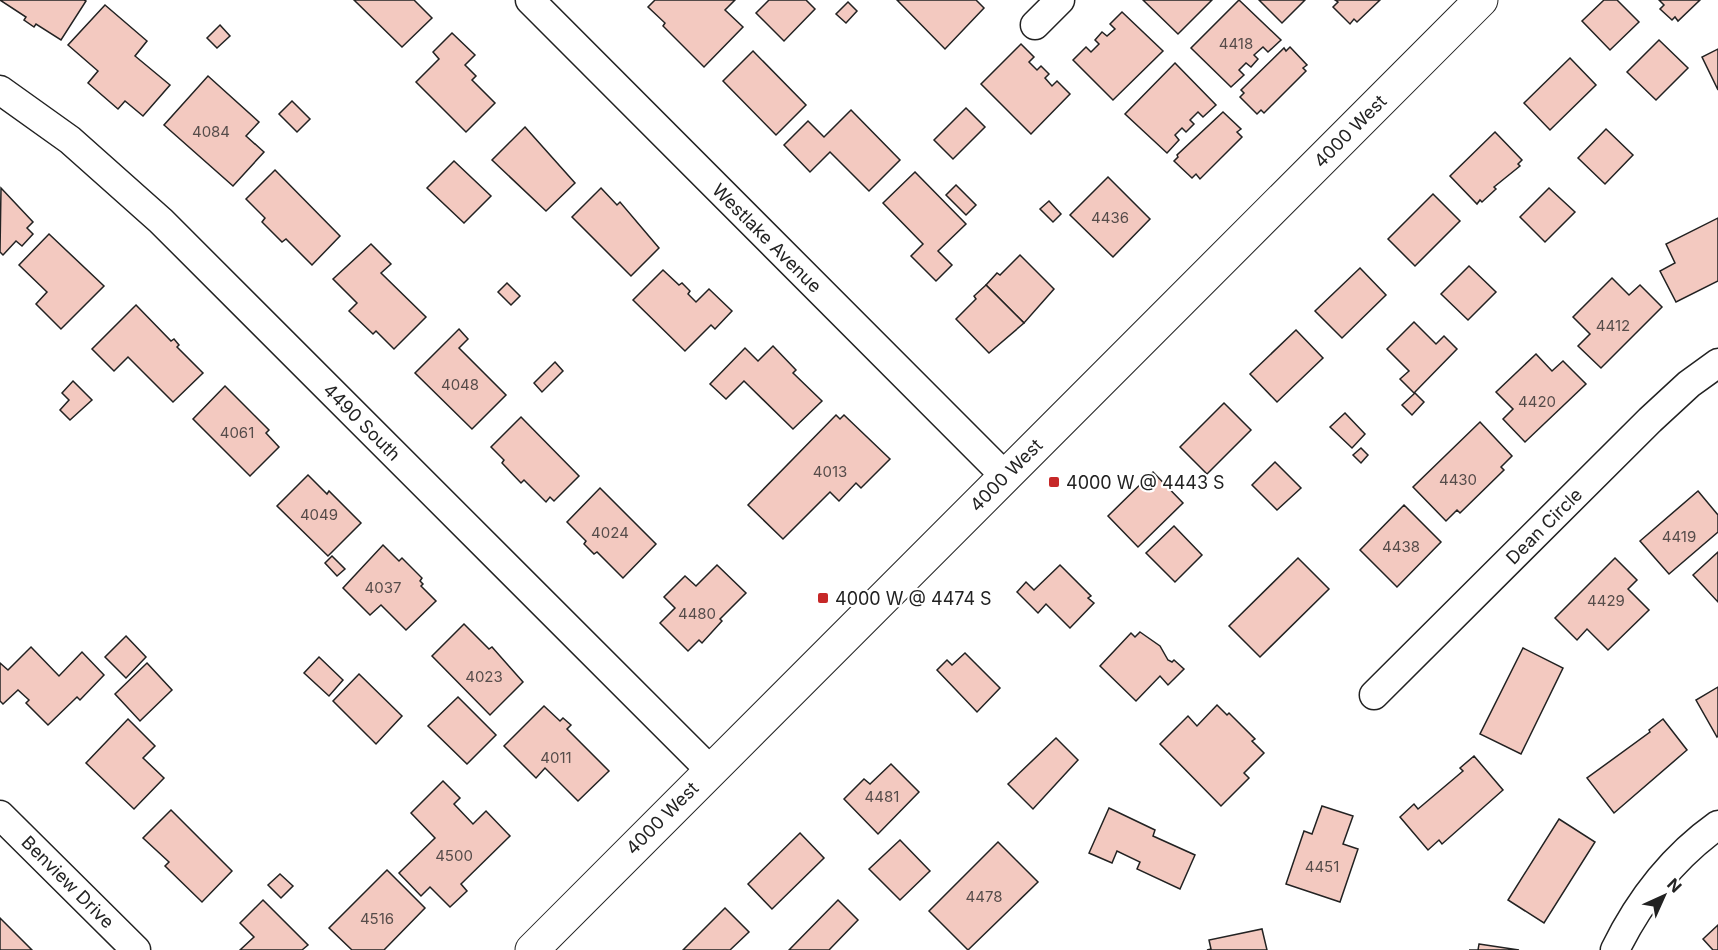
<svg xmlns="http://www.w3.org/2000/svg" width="1718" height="950" font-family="Inter,sans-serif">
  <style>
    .building { fill: #f3c9c0; stroke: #222; stroke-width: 1.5 }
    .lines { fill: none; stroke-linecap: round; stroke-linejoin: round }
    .street-casing { stroke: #222; stroke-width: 31 }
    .secondary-casing { stroke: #222; stroke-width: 35 }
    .street { stroke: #fff; stroke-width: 28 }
    .secondary { stroke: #fff; stroke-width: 33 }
    .poi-dot { fill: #c62828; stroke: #fff; stroke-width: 2 }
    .labels { text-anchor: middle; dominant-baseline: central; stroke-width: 4.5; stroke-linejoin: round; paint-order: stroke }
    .number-label { font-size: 15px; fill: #564c4a }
    .street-label { font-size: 18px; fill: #222; stroke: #fff }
    .poi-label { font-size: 18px; fill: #222; stroke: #fff; text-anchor: start }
  </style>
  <rect width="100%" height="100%" fill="#fff"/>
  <g class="building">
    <polygon points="0,0 84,0 86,1 61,40 36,24 34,27 24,20 26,17"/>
    <polygon points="354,0 414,0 432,18 402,47"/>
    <polygon points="655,0 735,0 725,10 743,27 704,67 663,26 665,23 648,7"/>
    <polygon points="769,0 806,0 815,9 784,41 756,13"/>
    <polygon points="897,0 976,0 984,8 945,49"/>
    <polygon points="1143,0 1212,0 1178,34"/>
    <polygon points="1239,0 1281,40 1268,52 1263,47 1254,55 1258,59 1251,67 1246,63 1239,70 1244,75 1231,87 1191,48"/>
    <polygon points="1259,0 1305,0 1282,23"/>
    <polygon points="1335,0 1380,0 1357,22 1354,19 1350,24 1333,7 1338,2"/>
    <polygon points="1604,0 1617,0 1639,22 1610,50 1582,21"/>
    <polygon points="1659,0 1700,0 1678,21 1675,17 1672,20 1660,9 1664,5"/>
    <polygon points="848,2 857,11 846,23 836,14"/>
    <polygon points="105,5 147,41 135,56 170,85 143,116 125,101 118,109 88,83 98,71 68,45"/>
    <polygon points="1122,12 1163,51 1113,100 1073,60 1086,47 1091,52 1099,44 1095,40 1102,32 1107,36 1115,29 1110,24"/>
    <polygon points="220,25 230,36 217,48 207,38"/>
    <polygon points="452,33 475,55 465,65 476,76 472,80 495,103 466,132 416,82 439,59 433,52"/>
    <polygon points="1659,40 1688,68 1656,100 1627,72"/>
    <polygon points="1021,44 1034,57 1029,62 1037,70 1041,66 1049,74 1045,78 1052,86 1057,81 1070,94 1031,134 981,84"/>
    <polygon points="1290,47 1307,65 1303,68 1306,71 1264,113 1261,110 1257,114 1240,97 1244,93 1241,90 1284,48 1286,51"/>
    <polygon points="1718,49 1718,90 1702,57"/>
    <polygon points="753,51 806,105 776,135 723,81"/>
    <polygon points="1570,58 1596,85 1550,130 1524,103"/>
    <polygon points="1175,63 1216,105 1203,117 1198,112 1190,120 1194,124 1186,132 1182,128 1175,135 1179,140 1167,153 1125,114"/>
    <polygon points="208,76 259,122 246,136 264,152 233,186 164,125"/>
    <polygon points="292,101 310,119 297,132 279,114"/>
    <polygon points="966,108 985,127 953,159 934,140"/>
    <polygon points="851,110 900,160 869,191 830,152 810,172 784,145 808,121 824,137"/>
    <polygon points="1223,112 1241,129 1237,132 1242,137 1200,179 1196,174 1192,178 1174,161 1178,157 1177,155"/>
    <polygon points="525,127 575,183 546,211 492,160"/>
    <polygon points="1606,129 1633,155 1605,184 1578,158"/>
    <polygon points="1495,132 1522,160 1518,164 1520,166 1494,187 1496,189 1482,202 1480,200 1477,204 1450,176"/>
    <polygon points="454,161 491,196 464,223 427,188"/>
    <polygon points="275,170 340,236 312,265 286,239 282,242 262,222 265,218 246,199"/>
    <polygon points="915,172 966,224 938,251 952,265 936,281 911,256 923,244 883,203"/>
    <polygon points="1108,177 1150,219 1113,257 1070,215"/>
    <polygon points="956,185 976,205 966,215 946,195"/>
    <polygon points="1,188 33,222 27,228 33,234 22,246 16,241 3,255 0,252"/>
    <polygon points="601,188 617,205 620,202 659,248 631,276 572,217"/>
    <polygon points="1549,188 1575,212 1545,242 1520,217"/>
    <polygon points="1433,194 1460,221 1415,266 1388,239"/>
    <polygon points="1049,201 1061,214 1053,222 1040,209"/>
    <polygon points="1718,218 1718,281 1676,302 1660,271 1675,263 1666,244"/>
    <polygon points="49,234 104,286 61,329 36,304 47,292 19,265"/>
    <polygon points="371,244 391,264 381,273 426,317 394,349 376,331 373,334 349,311 357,303 333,279"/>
    <polygon points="1020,255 1054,289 1024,323 986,285 997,273 1000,275"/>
    <polygon points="1469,266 1496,292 1468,320 1441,294"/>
    <polygon points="1360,268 1386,295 1342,338 1315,311"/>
    <polygon points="663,270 679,285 682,283 690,291 688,294 696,302 709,289 732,311 715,329 711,325 685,351 633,300"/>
    <polygon points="1612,278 1629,295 1640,285 1662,307 1601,368 1578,346 1590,334 1573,317"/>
    <polygon points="507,283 520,296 511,305 498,292"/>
    <polygon points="986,285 1024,323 989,353 956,319 976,299 974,296"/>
    <polygon points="136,305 171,341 174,339 179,345 177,347 203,373 173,402 128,357 114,371 92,349"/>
    <polygon points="1414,322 1436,344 1444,336 1457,349 1414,393 1400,379 1409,371 1387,349"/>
    <polygon points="459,329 468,339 459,348 506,395 472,429 415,373"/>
    <polygon points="1296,330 1323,358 1277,402 1250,374"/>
    <polygon points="773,346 796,370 793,373 822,401 793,429 744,381 726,399 710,384 745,348 758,361"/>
    <polygon points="1536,354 1552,371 1563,361 1586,384 1525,442 1503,419 1513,409 1496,392"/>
    <polygon points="555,362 563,371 542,392 534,383"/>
    <polygon points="73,381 92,400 70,420 60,410 69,400 62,393"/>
    <polygon points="225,386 269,430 266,433 279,447 250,476 193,419"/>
    <polygon points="1415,393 1424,402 1412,415 1402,405"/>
    <polygon points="1224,403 1251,430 1207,474 1180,447"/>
    <polygon points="1345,413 1365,434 1352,448 1330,427"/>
    <polygon points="836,415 840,419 844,415 890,459 861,488 856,483 839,501 830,492 783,539 748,505"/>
    <polygon points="521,417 579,476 554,501 550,497 546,502 524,480 521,483 502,463 504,460 491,447"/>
    <polygon points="1480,422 1512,456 1501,467 1504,470 1460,513 1457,510 1446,521 1413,487"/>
    <polygon points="1361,448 1368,455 1361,463 1353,455"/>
    <polygon points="1275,462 1301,488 1277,510 1252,485"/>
    <polygon points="1153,472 1183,503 1138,547 1108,516"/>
    <polygon points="308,475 327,494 329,491 361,523 328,556 277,506"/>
    <polygon points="600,488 656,544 623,578 597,552 594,554 584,544 586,541 567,522"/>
    <polygon points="1698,491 1718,515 1718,532 1669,574 1640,541"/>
    <polygon points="1404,505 1441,542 1397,587 1360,550"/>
    <polygon points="1174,526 1202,555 1175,582 1146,553"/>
    <polygon points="383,545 399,561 402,558 422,578 420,581 423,584 421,586 436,601 406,630 381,605 370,615 343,588"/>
    <polygon points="1718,552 1718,602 1693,575"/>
    <polygon points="332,556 345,569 337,576 325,563"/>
    <polygon points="1298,558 1329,589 1260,657 1229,626"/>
    <polygon points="1615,558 1637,580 1628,589 1649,610 1608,650 1587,629 1577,640 1555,618"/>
    <polygon points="717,565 746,593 720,619 722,621 702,643 699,640 688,651 660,623 675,608 664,597 685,576 696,586"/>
    <polygon points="1060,565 1091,596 1088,598 1094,603 1070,628 1046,604 1038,613 1017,592 1026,582 1034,590"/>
    <polygon points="464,624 489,649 492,647 523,682 490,715 432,656"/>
    <polygon points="1140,632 1160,646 1168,660 1172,662 1174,660 1184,669 1168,685 1160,676 1136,701 1100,666 1131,633 1135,637"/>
    <polygon points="126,636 146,657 126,678 105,657"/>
    <polygon points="31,647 59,676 82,652 104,675 80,700 77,697 48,725 26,703 29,700 18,690 3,704 0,701 0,663 8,670"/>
    <polygon points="1523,648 1563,668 1521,754 1480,734"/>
    <polygon points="965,653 1000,688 977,712 937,670 947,660 952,665"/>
    <polygon points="319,657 343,680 329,696 304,673"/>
    <polygon points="147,663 172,690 140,721 115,694"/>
    <polygon points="359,674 402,716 376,744 333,701"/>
    <polygon points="1718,687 1718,736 1717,737 1696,700"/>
    <polygon points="458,697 496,735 467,764 428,726"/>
    <polygon points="1217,705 1227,715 1229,713 1255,739 1252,741 1264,753 1244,773 1249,778 1221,806 1160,744 1188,716 1197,726"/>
    <polygon points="544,706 560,721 563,718 571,725 567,729 609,771 578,801 545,768 536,778 504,746"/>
    <polygon points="128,719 155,746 143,758 164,778 134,809 86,763"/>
    <polygon points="1663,719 1687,750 1614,813 1587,778 1650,732 1649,730"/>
    <polygon points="1056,738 1078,760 1033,809 1008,784"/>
    <polygon points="1474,756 1503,790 1442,844 1439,840 1428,850 1400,817 1414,804 1418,809 1463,771 1460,768"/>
    <polygon points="891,764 919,792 878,834 844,799 864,779 870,784"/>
    <polygon points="443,781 460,798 454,804 473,824 486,811 510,836 461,884 467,891 450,907 430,887 421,896 399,873 435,838 411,813"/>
    <polygon points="1322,806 1353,816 1343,844 1358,849 1340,902 1286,884 1304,831 1312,834"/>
    <polygon points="1109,808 1155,830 1153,836 1195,855 1180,889 1137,869 1140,862 1117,851 1112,863 1089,853"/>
    <polygon points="171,810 232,871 202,902 165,866 169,862 143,838"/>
    <polygon points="1559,819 1595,842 1544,923 1508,900"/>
    <polygon points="800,833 824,858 772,909 748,884"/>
    <polygon points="900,840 930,871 900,900 869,869"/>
    <polygon points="998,842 1038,882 968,950 929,911"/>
    <polygon points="387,870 425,908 384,950 352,950 329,928"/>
    <polygon points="280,874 293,886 281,898 268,885"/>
    <polygon points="263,900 308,945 302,950 240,950 254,937 240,923"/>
    <polygon points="838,900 858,920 829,950 789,950"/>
    <polygon points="725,908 749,932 730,950 683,950"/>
    <polygon points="0,918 32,950 0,950"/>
    <polygon points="1718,925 1718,950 1713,950 1703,939"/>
    <polygon points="1262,929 1267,950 1207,950 1211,949 1209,940"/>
    <polygon points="1479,944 1519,950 1469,950 1478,950"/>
  </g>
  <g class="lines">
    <g class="street-casing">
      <g id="street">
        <polyline points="530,0 1005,476"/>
        <polyline points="1035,25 1060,0"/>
        <polyline points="0,90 70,140 161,221 710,770"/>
        <polyline points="1374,695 1650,420 1689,384 1718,363"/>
        <polyline points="0,815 136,950"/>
        <path d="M 1615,950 C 1639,901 1673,857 1718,825"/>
      </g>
    </g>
    <g class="secondary-casing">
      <polyline id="secondary" points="532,950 1481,0"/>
    </g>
    <use href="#street" class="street"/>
    <use href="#secondary" class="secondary"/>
  </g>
  <g class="poi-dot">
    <rect x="1048" y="476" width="12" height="12" rx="3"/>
    <rect x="817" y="592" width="12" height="12" rx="3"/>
  </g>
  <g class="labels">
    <g class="number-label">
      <text x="1236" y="43">4418</text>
      <text x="211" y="131">4084</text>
      <text x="1110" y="217">4436</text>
      <text x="1613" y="325">4412</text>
      <text x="460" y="384">4048</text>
      <text x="1537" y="401">4420</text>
      <text x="237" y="432">4061</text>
      <text x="830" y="471">4013</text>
      <text x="1458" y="479">4430</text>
      <text x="319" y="514">4049</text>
      <text x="610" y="532">4024</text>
      <text x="1679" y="536">4419</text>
      <text x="1401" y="546">4438</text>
      <text x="383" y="587">4037</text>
      <text x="1606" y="600">4429</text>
      <text x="697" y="613">4480</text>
      <text x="484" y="676">4023</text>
      <text x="556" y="757">4011</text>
      <text x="882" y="796">4481</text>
      <text x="454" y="855">4500</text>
      <text x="1322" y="866">4451</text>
      <text x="984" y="896">4478</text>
      <text x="377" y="918">4516</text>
    </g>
    <g class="street-label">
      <text transform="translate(1350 131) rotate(-45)">4000 West</text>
      <text transform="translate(767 238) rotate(45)">Westlake Avenue</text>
      <text transform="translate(362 422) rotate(45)">4490 South</text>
      <text transform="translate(1006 475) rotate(-45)">4000 West</text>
      <text transform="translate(1544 526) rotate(-45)">Dean Circle</text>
      <text transform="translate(662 818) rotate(-45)">4000 West</text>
      <text transform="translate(68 882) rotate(45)">Benview Drive</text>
    </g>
    <g class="poi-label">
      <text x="1066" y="482">4000 W @ 4443 S</text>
      <text x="835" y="598">4000 W @ 4474 S</text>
    </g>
  </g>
  <g transform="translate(1664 896) rotate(45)" stroke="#ffffff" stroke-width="4.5" paint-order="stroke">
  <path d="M0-4.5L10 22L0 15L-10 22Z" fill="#222222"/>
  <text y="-9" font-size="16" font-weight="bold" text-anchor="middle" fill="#222222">N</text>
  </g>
</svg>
